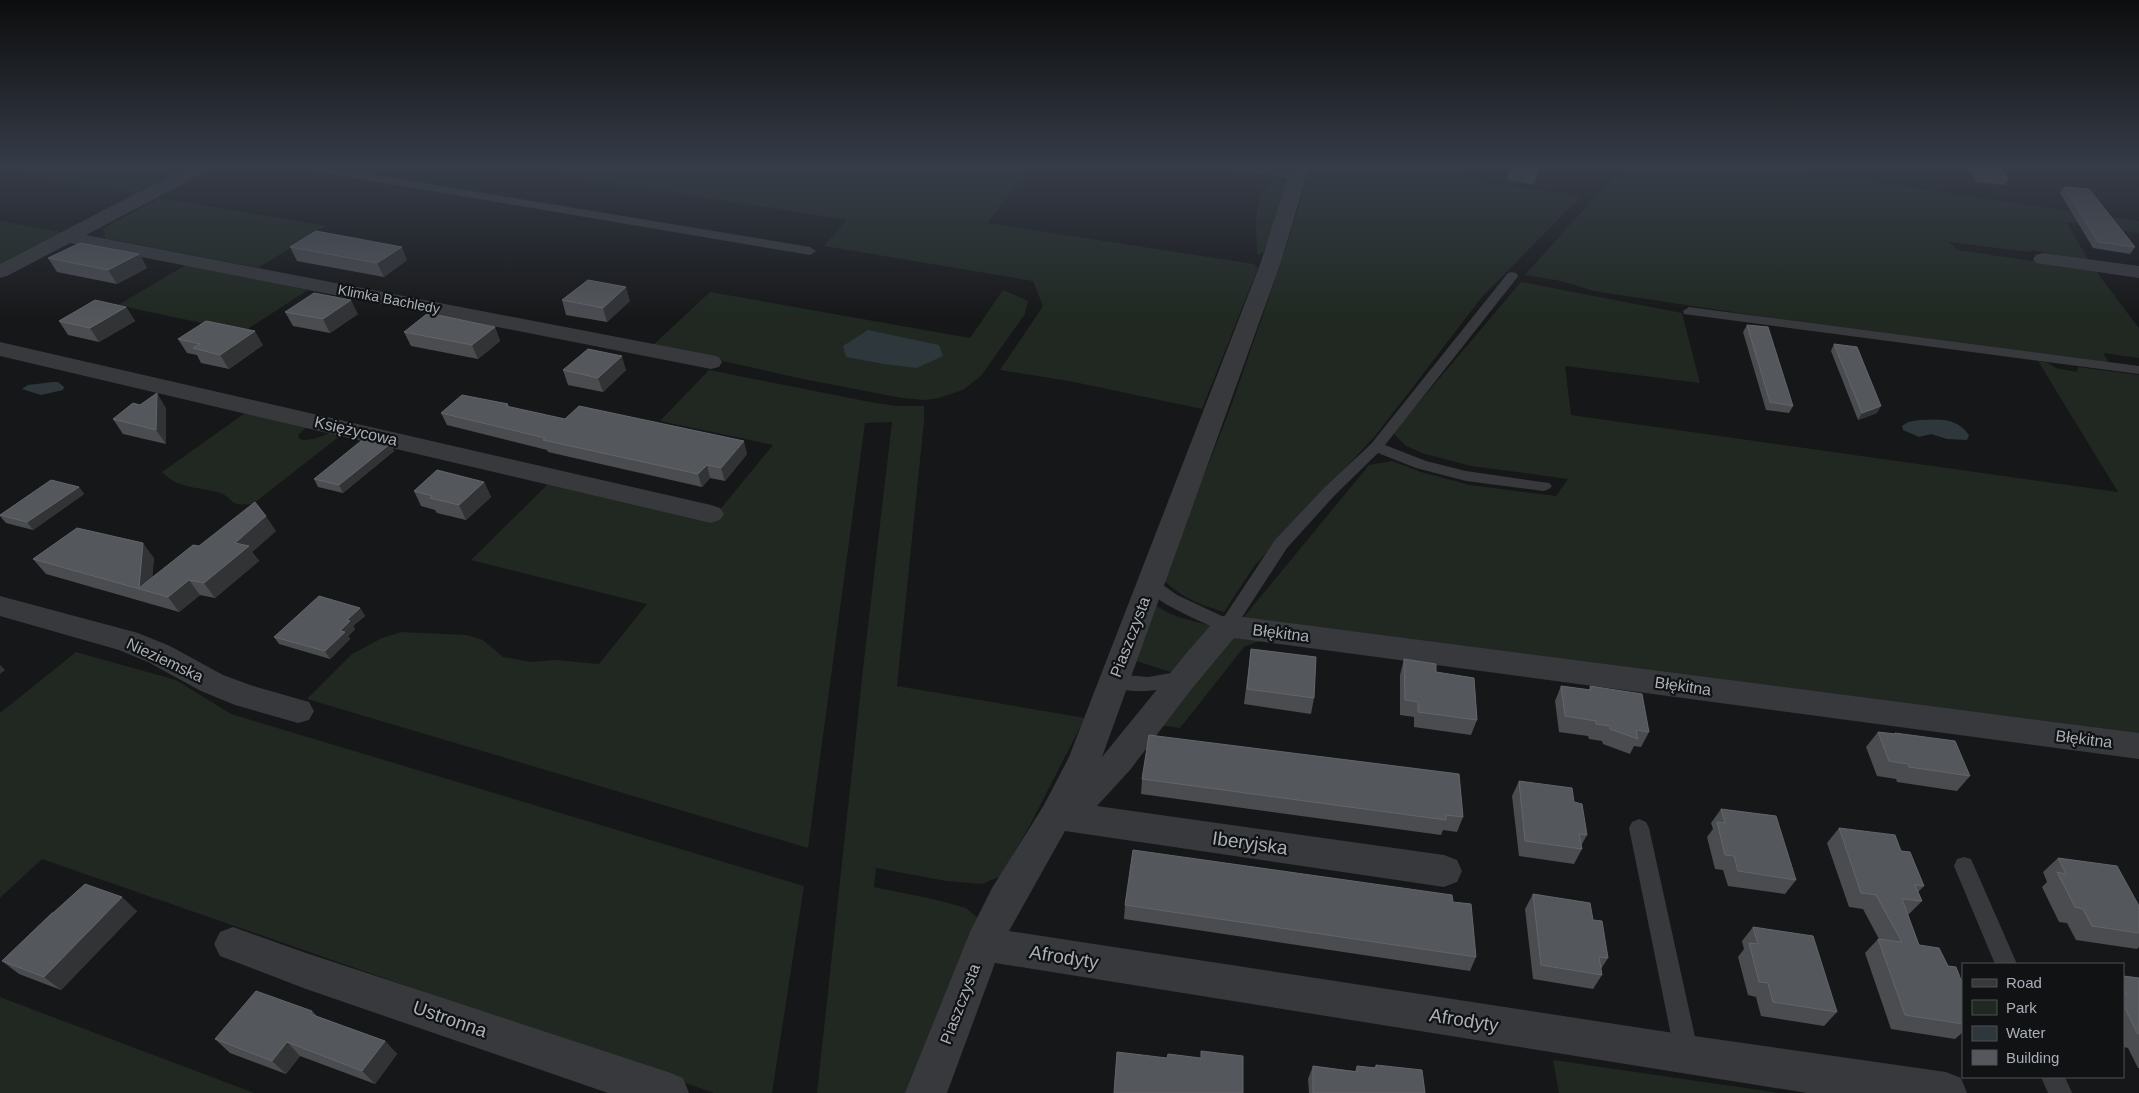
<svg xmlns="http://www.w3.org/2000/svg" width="2139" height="1093" font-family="Helvetica,sans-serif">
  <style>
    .green { fill: #202821 }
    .water { fill: #2d373c }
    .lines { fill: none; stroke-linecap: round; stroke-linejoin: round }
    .service { fill: #37393d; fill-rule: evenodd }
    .minor { fill: #37393d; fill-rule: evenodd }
    .wall { fill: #4a4c50 }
    .shaded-wall { fill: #313335 }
    .building { fill: #54575b; stroke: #62656a }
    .labels { text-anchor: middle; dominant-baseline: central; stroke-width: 4.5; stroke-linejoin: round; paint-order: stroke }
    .far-street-label { font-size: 14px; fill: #a9afb8; stroke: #111213 }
    .street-label { font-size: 16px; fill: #a9afb8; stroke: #111213 }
    .near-street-label { font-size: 19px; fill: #a9afb8; stroke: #111213 }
  </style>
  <rect width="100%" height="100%" fill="#161718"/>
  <g class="green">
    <polygon points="0,167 184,167 135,193 0,171"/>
    <polygon points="511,167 1031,167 987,223 1254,264 1258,268 1202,409 1074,382 1000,370 1043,306 1033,281 824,246 847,220"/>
    <path d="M 1311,167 L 1468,167 L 1465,180 L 1581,196 L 1482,297 L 1376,435 L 1255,565 L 1224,612 C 1198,604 1183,598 1163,580 L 1230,409 L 1284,254 Z"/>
    <polygon points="1628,167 1808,167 1809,173 2139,221 2139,233 2066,222 2089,261 2032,250 2030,252 1949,242 1957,250 2095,270 2139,328 2139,358 2103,353 2110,364 1804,323 1594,291 1561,281 1525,275 1600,191"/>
    <path d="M 1278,180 L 1287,184 L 1288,187 L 1263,253 L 1257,255 C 1257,239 1253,206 1262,192 C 1266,187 1272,184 1278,180 Z"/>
    <polygon points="160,198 326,226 258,268 105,238 104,228"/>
    <polygon points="0,221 61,232 0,264"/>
    <polygon points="186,265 308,290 243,332 118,305"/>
    <polygon points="1521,282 1682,313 1700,383 1565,366 1571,415 2118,492 2038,361 2048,363 2056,368 2077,372 2078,367 2139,375 2139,739 1243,618 1369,465 1392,461 1421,472 1470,485 1556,496 1568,479 1471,466 1425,454 1406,446 1393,433"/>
    <polygon points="1003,290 1028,301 1025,314 981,376 963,390 939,398 925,400 902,398 798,378 653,345 710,292 970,338"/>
    <polygon points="709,370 870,402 896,406 924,406 924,421 897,686 1085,718 1030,825 1001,876 982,884 946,881 876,868 874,887 937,900 966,908 979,919 909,1093 817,1093 864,660 892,422 865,423 808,848 307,699 352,654 382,638 401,632 467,635 483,640 503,657 532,662 555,660 599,664 647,604 471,560 548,484 713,522 722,507 773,445 660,421"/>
    <path d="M 245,413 L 307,427 L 298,435 L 299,439 L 304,440 L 314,439 L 330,433 L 341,435 L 253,504 C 226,507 235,497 217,492 C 196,487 177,488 162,472 Z"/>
    <path d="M 1154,603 C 1168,617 1194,621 1213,626 L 1174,673 L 1133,660 Z"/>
    <polygon points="1229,636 1262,640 1244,647 1180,728 1158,725"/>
    <polygon points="76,652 176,680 231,714 804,886 772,1093 714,1093 42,859 0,898 0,713"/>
    <polygon points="0,997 254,1093 0,1093"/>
    <polygon points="1553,1060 1780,1093 1559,1093"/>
  </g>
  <g class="water">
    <polygon points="868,330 939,345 943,356 917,368 884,364 846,357 843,346"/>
    <polygon points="53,382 58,382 64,387 63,390 41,395 22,389 28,385"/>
    <path d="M 1919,420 C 1939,419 1957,417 1969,435 L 1967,440 L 1947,439 L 1931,434 L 1919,437 L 1903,430 L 1902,426 L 1908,422 Z"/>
  </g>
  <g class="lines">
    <g class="service">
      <polygon points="302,167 328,167 810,247 816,251 810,255 307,170"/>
      <polygon points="1226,167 1256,167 1297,173 1302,176 1297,179 1231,170"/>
      <path d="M 1512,272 L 1516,273 L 1518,276 L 1516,279 L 1385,445 L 1426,461 L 1466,471 L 1549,483 L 1552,486 L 1549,489 L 1544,491 L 1466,481 L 1416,468 L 1378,453 L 1334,496 L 1287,548 L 1233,631 L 1227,632 L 1221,631 C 1201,621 1152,602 1142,584 L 1144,580 L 1150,578 L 1156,580 L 1177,595 L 1224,617 L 1275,540 L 1324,488 L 1371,444 L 1508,273 Z"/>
      <polygon points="1689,307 2139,366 2139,374 1684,314 1683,311"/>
      <path d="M 1182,671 L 1188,673 L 1191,678 L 1188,683 C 1162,691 1134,695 1107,686 L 1104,681 L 1107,676 L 1113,674 L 1148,677 Z"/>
      <polygon points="1639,819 1646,822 1649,828 1699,1055 1695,1063 1687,1067 1679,1063 1675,1055 1629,828 1632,822"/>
      <polygon points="1964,857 1971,859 2017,964 1995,964 1954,866 1957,859"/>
      <polygon points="2041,1077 2065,1077 2072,1093 2048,1093"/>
    </g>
    <g class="minor">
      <polygon points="187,167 210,167 207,171 86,235 711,355 719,357 722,362 719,367 711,369 70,243 7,276 0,278 0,264"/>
      <polygon points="1291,167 1309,167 1281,262 1102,757 1189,650 1217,618 1227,615 2139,733 2139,759 1234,638 1190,691 1130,770 1097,806 1444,855 1457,860 1462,871 1457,882 1444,887 1065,831 1009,931 1687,1035 1946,1072 1961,1078 1967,1093 1807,1093 995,963 947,1093 905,1093 970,932 992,888 1044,805 1069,757 1261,262"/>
      <polygon points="2043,253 2139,266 2139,278 2036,263 2033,259 2036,255"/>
      <polygon points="0,342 711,505 720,508 724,514 720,520 711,523 0,356"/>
      <polygon points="0,596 138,633 170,646 223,675 253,686 309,702 314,711 309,720 298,723 235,705 201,691 148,662 119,650 0,616"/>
      <polygon points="233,927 306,953 668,1072 683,1078 689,1093 608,1093 306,989 220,956 214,944 220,932"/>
    </g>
  </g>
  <g class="wall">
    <polygon points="1509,167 1537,167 1536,179 1534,185 1507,180"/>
    <polygon points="1967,167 2000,167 2008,179 2005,185 1977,182"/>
    <polygon points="2064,187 2135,247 2130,254 2093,248 2060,193"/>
    <polygon points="290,247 407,260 384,277 297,261"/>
    <polygon points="139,254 147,268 117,284 57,272 48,258"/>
    <polygon points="562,300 630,301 607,322 566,315"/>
    <polygon points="126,307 135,321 99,342 68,335 59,321"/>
    <polygon points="285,312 358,314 330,333 293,326"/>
    <polygon points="1747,325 1793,406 1789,413 1766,410 1743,332"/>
    <polygon points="495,327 500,341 478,359 411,346 404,332"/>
    <polygon points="178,339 263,345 229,369 201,363 197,355 187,353"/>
    <polygon points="1834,344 1877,413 1858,420 1831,351"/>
    <polygon points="563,370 626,370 603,392 568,385"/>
    <polygon points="508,404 509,407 565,419 747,454 725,481 710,478 702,487 548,452 547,450 447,425 441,413"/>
    <polygon points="140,405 166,408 166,444 123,434 113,419"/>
    <polygon points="390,444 394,451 343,493 318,487 314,479"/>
    <polygon points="484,482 491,497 466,520 437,513 435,510 421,506 414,491"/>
    <polygon points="79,487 84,494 33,530 6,523 0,516 0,515"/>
    <polygon points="276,531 252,552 259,561 215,598 200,595 179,612 46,574 33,559 154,558 152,577 199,546"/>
    <polygon points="360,608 365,616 353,626 355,629 348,636 350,639 330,659 279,644 274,637"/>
    <polygon points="1251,649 1314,698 1311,714 1244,704"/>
    <polygon points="1404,659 1436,672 1477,720 1471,735 1414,727 1414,717 1400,715 1400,675"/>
    <polygon points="1561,686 1589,690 1590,686 1649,732 1641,747 1634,746 1630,754 1603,744 1602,741 1589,739 1588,736 1559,732 1555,701"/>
    <polygon points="1878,732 1894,734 1895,733 1970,776 1957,791 1897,782 1896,779 1877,776 1866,747"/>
    <polygon points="1149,735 1463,817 1457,832 1443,830 1441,835 1141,794 1142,779"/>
    <polygon points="1519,781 1574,802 1587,835 1581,846 1582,849 1574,864 1519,856 1512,796"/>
    <polygon points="1721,809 1796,880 1785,894 1728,886 1723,870 1715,869 1707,837 1713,829 1711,823"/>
    <polygon points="1839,828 1901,851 1924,886 1918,892 1922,901 1908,915 1919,945 1948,966 1963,985 1963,1032 1955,1039 1891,1029 1865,953 1878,939 1879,939 1863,909 1849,907 1827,843"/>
    <polygon points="2058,858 2139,906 2139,947 2137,949 2076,940 2067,923 2059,922 2042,887 2047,882 2043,872"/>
    <polygon points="1533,894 1608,958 1601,969 1602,975 1593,989 1533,979 1525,909"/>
    <polygon points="1453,902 1476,957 1470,971 1124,919 1125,905"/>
    <polygon points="137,911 61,990 19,974 2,961 53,913"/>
    <polygon points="1753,927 1837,1012 1824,1026 1761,1016 1756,997 1748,995 1738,957 1744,949 1742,941"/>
    <polygon points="2123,976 2139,978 2139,1068 2138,1068 2128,1048 2123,1047"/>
    <polygon points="312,1011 317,1016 385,1041 397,1054 375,1084 300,1056 286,1074 230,1053 215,1039"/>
    <polygon points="1376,1065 1425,1093 1309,1093 1308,1079 1313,1066 1355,1071 1357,1066 1374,1068"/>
  </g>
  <g class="shaded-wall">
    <polygon points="402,247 407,260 384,277 377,263"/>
    <polygon points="139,254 147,268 117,284 108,270"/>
    <polygon points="626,287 630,301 607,322 603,308"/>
    <polygon points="351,300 358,314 330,333 323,319"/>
    <polygon points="126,307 135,321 99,342 90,328"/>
    <polygon points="495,327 500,341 478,359 472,345"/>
    <polygon points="255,331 263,345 229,369 220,355"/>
    <polygon points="622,356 626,370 603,392 598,378"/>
    <polygon points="157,393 166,408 166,444 156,430"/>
    <polygon points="1881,406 1877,413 1858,420 1862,413"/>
    <polygon points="744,441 747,454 725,481 721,468"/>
    <polygon points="390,444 394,451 343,493 339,485"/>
    <polygon points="707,465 710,478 702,487 698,474"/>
    <polygon points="484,482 491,497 466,520 459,505"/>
    <polygon points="79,487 84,494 33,530 27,522"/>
    <polygon points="266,516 276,531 252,552 259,561 215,598 204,583 235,543"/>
    <polygon points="143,543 154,558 151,592 139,588"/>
    <polygon points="189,580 200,595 179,612 168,597"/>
    <polygon points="360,608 365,616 353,626 355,629 348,636 350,639 330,659 325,651 347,620"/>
    <polygon points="0,665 5,670 0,674"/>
    <polygon points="122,897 137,911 61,990 44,977"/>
    <polygon points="385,1041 397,1054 375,1084 362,1071"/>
    <polygon points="287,1042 300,1056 286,1074 272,1061"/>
  </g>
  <g class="building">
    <polygon points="1510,167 1537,167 1536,179 1509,174"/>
    <polygon points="1975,167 2000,167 2008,179 1981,176"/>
    <polygon points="2064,187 2089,189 2135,247 2098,242"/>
    <polygon points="316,231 402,247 377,263 290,247"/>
    <polygon points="80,243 139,254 108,270 48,258"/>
    <polygon points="588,280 626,287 603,308 562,300"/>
    <polygon points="314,293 351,300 323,319 285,312"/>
    <polygon points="95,300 126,307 90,328 59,321"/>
    <polygon points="428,313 495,327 472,345 404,332"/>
    <polygon points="206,321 255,331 220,355 193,348 200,344 178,339"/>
    <polygon points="1747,325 1768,327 1793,406 1770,402"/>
    <polygon points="1834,344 1857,347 1881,406 1862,413"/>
    <polygon points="588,349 622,356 598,378 563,370"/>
    <polygon points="157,393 156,430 113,419 133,403 140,405"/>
    <polygon points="462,395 508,404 506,406 565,419 579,406 744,441 721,468 707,465 698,474 543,440 545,438 441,413"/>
    <polygon points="366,437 390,444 339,485 314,479"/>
    <polygon points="437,470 484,482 459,505 430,498 432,496 414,491"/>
    <polygon points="51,480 79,487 27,522 0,515"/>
    <polygon points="255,502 266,516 235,543 249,546 204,583 189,580 168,597 33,559 77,528 143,543 139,588 193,545 199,546"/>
    <polygon points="319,596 360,608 347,620 350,621 340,631 345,632 325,651 274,637"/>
    <polygon points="1251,649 1316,657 1314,698 1247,689"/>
    <polygon points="1404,659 1436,664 1436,672 1474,678 1477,720 1418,712 1418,702 1405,700"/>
    <polygon points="1561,686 1591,690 1590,686 1642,694 1649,732 1636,730 1638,739 1610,729 1610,726 1596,724 1596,721 1565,716"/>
    <polygon points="1878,732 1896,734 1895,733 1955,741 1970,776 1909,767 1908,764 1889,761"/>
    <polygon points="1149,735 1459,774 1463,817 1446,815 1446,820 1142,779"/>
    <polygon points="1519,781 1572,788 1574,802 1582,804 1587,835 1579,834 1582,849 1525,841"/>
    <polygon points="1721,809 1776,816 1796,880 1738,871 1734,856 1725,855 1717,822 1725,823"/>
    <polygon points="1839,828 1895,835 1901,851 1910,852 1924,886 1915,885 1922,901 1902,899 1919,945 1939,948 1948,966 1956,967 1963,985 1963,1024 1905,1015 1878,939 1902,942 1876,895 1861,893"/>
    <polygon points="1133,850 1452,895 1453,902 1471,904 1476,957 1125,905"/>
    <polygon points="2058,858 2117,866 2139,906 2139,933 2092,926 2083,909 2075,907 2057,872 2066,874"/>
    <polygon points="85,884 122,897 44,977 2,961 52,913 53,913"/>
    <polygon points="1533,894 1590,903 1593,920 1602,921 1608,958 1599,957 1602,975 1541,965"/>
    <polygon points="1753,927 1813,936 1837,1012 1773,1002 1768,983 1759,982 1749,943 1758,944"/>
    <polygon points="2123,976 2139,978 2139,1034 2137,1033 2123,1004 2123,993 2126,993 2123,987"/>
    <polygon points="256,991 312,1011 310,1014 385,1041 362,1071 287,1042 272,1061 215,1039"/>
    <polygon points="1201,1051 1243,1056 1243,1093 1114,1093 1117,1052 1167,1058 1168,1054 1201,1058"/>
    <polygon points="1376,1065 1422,1070 1425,1093 1313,1093 1313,1066 1357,1072 1357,1066 1376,1068"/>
  </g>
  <linearGradient id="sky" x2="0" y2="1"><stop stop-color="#0c0d0d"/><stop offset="0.52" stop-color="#363c48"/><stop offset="1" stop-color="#363c48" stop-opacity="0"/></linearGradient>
  <rect width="2139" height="320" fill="url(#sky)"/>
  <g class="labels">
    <g class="far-street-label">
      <text transform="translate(389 299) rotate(11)">Klimka Bachledy</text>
    </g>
    <g class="street-label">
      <text transform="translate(356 431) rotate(13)">Księżycowa</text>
      <text transform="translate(1281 633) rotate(7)">Błękitna</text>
      <text transform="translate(1130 637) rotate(-69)">Piaszczysta</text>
      <text transform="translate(165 660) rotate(25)">Nieziemska</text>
      <text transform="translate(1683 686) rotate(8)">Błękitna</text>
      <text transform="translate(2084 739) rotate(7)">Błękitna</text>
      <text transform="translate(960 1004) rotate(-69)">Piaszczysta</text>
    </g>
    <g class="near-street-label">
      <text transform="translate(1250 843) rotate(8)">Iberyjska</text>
      <text transform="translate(1064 957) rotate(9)">Afrodyty</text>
      <text transform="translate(450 1019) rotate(19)">Ustronna</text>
      <text transform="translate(1464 1020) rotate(9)">Afrodyty</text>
    </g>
  </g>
  <rect x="1962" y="963" width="162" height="115" fill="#111213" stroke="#4e5155"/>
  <rect x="1972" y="979" width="25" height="8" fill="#37393d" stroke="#4e5155"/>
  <text x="2006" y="988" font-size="15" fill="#a9afb8">Road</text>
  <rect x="1972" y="1000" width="25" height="15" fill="#202821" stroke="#4e5155"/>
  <text x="2006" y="1013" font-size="15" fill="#a9afb8">Park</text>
  <rect x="1972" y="1026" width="25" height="15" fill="#2d373c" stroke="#4e5155"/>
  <text x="2006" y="1038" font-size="15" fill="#a9afb8">Water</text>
  <rect x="1972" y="1050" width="25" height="15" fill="#54575b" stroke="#4e5155"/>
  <text x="2006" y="1063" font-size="15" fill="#a9afb8">Building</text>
</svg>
